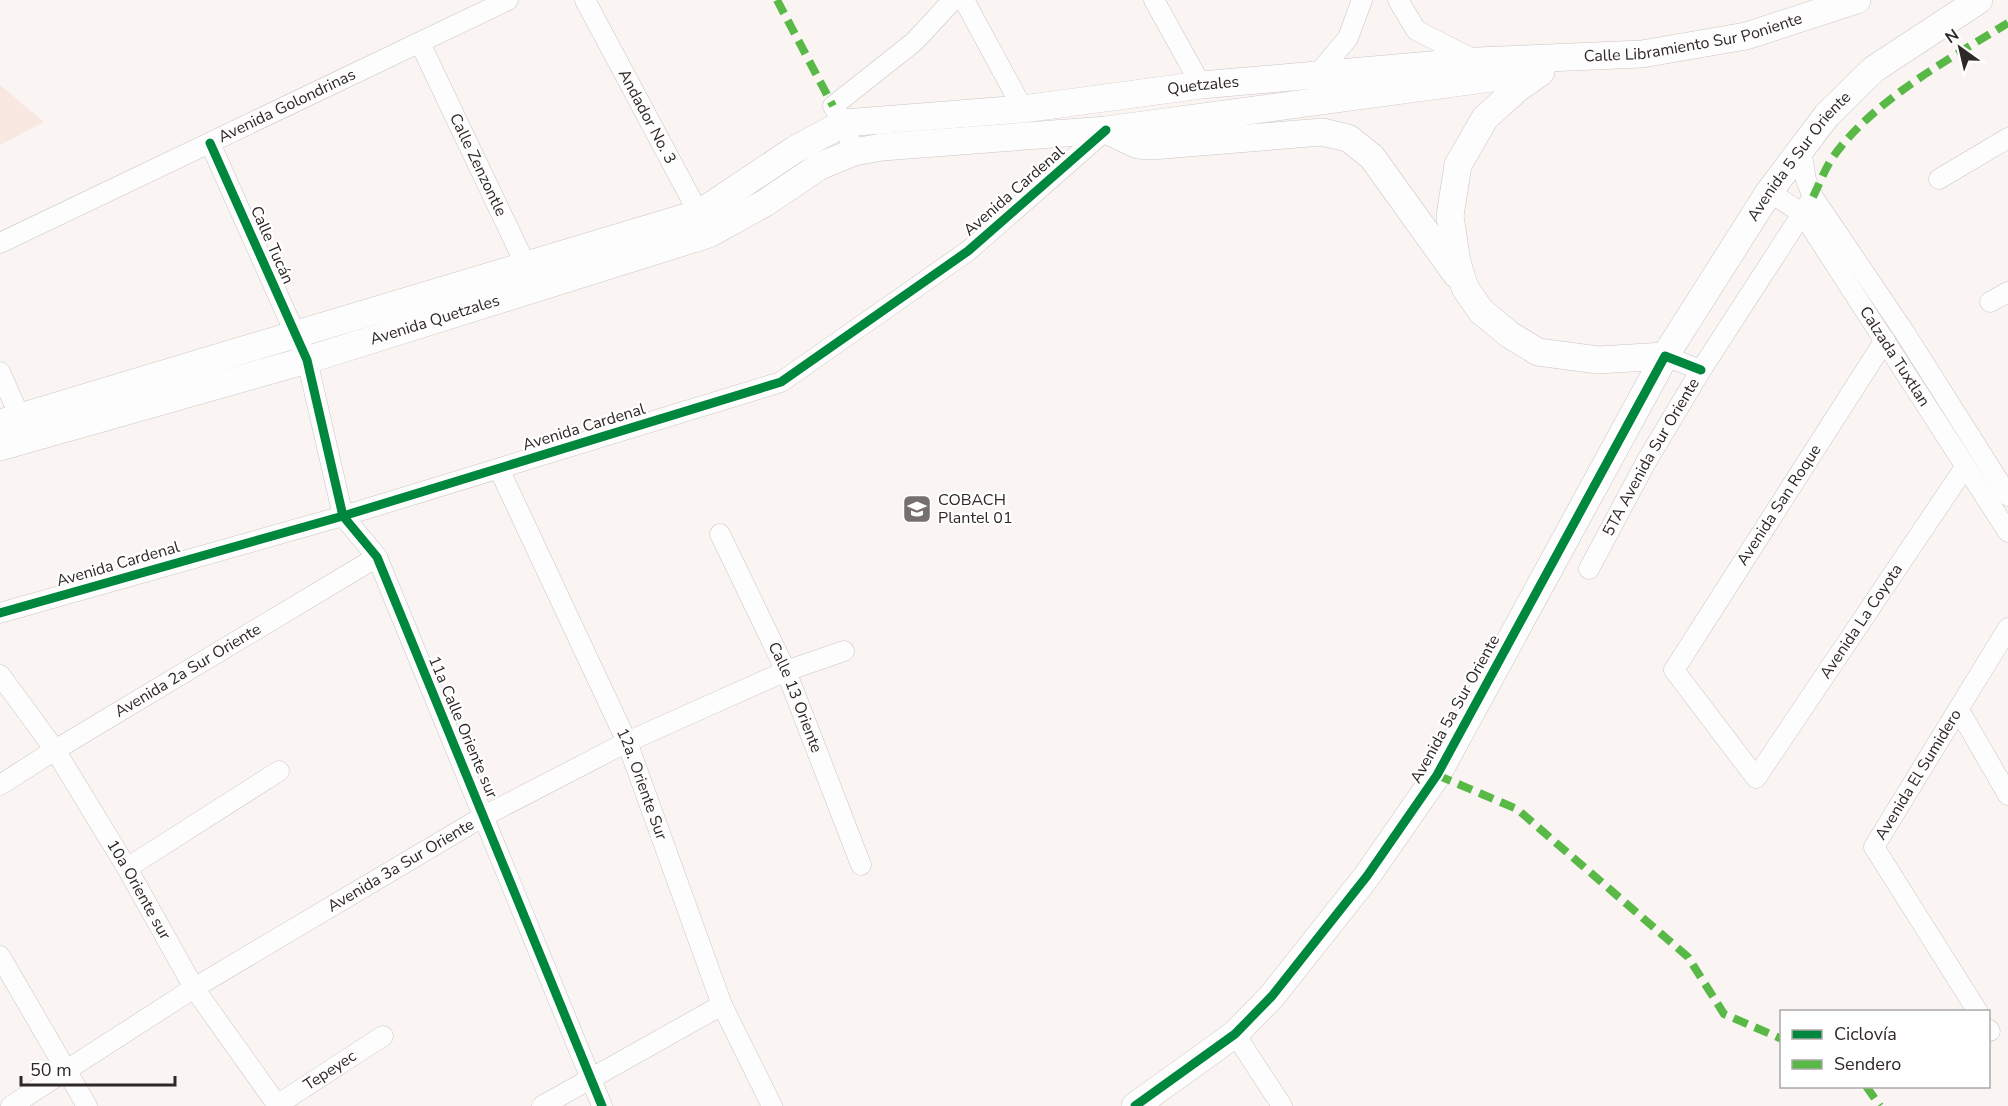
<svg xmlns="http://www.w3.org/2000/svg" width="2008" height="1106" font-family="'Nunito Sans',sans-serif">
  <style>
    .built { fill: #f8e8e1 }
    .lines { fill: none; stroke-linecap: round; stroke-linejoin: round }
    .street-casing { stroke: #cbc5c3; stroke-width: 21 }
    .secondary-casing { stroke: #cbc5c3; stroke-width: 28 }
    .street { stroke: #fefdfd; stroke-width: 20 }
    .secondary { stroke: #fefdfd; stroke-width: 27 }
    .quiet { stroke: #58b947; stroke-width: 8; stroke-dasharray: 15 8; stroke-linecap: butt }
    .cycleway-casing { stroke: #fff; stroke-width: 13 }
    .cycleway { stroke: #00873e; stroke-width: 9 }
    .labels { text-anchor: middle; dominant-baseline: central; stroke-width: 4.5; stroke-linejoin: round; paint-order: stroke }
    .street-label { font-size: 16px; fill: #2e2826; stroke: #fff }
    .poi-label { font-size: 16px; fill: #2e2826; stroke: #fff; text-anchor: start }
  </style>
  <rect width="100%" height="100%" fill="#faf4f2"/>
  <polygon class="built" points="0,85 44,122 0,145"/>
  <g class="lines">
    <g class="street-casing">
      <g id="street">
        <path id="s1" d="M 585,0 L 705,225"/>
        <polyline points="964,0 1023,109"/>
        <polyline points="1154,0 1201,85"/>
        <polyline points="1398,0 1416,30 1476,61"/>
        <path id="s2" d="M 420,43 L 531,276"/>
        <polyline points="1316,76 1348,38 1362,0"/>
        <polyline points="210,143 307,360 343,516 377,557 602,1106"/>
        <polyline points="1801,150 1806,180 1813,197 1905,333 2008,496"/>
        <polyline points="854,152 844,123 833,106 914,42 953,0"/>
        <polyline points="1939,179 2008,138"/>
        <path id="s3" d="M 1769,192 L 1802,213 L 2008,532"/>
        <path id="s4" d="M 0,243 L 508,0"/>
        <polyline points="1990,302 2008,292"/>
        <path id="s5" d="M 1885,340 L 1674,670 L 1756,778 L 1965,467"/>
        <polyline points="1665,356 1701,370"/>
        <polyline points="0,372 20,417"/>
        <path id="s6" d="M 499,469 L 627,742 L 722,1005 L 772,1106"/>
        <path id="s7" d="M 720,534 L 786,671 L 861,865"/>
        <path id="s8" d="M 1589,569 L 1646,462 L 1701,370 L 1813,197"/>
        <polyline points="0,613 343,516 781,382 968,251 1106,130"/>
        <path id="s9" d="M 0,675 L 55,750 L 127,868 L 194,988 L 278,1106"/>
        <polyline points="1959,710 2008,795"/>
        <path id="s10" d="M 0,785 L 55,750 L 377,557"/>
        <polyline points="127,868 279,771"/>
        <polyline points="0,956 87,1106"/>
        <path id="s11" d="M 1978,1012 L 1874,847 L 2008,628"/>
        <polyline points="1988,1029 1990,1031"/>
        <polyline points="1235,1034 1282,1106"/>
        <path id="s12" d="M 277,1105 L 383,1036"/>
        <path id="s13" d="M 11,1106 L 194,988 L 484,816 L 627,742 L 786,671 L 844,651"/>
        <polyline points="542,1106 722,1005"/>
      </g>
    </g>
    <g class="secondary-casing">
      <g id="secondary">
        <polyline points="1541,72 1517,89 1485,118 1458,165 1450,216 1457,262 1465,288 1481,311 1510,335 1538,352 1598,360 1665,356"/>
        <polyline points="1106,130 1138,145 1151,146 1322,132 1348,138 1372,157 1456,274"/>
        <path id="s14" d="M 0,423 L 700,213 L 794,150 L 844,123 L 1023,109 L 1201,85 L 1476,61 L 1642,54 L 1746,36 L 1857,0"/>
        <path id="s15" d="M 0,447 L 307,360 L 709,234 L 765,203 L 820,166 L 854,152 L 882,147 L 1106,130 L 1514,75"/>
        <path id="s16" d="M 1135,1106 L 1235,1034 L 1272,996 L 1367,876 L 1437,775 L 1665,356 L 1769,192 L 1827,115 L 1874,69 L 1979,0"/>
      </g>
    </g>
    <use href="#street" class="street"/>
    <use href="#secondary" class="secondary"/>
    <g class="quiet">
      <polyline points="777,0 833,106"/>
      <path d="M 1813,197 C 1819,185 1824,171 1831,160 C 1870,102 1949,59 2008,23"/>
      <polyline points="1437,775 1517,809 1688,957 1724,1014 1782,1039"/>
      <polyline points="1866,1086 1880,1106"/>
    </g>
    <g class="cycleway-casing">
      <g id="cycleway">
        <polyline points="210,143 307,360 343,516 377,557 602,1106"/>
        <polyline points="0,613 343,516 781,382 968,251 1106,130"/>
        <polyline points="1135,1106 1235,1034 1272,996 1367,876 1437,775 1665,356 1701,370"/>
      </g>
    </g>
    <use href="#cycleway" class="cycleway"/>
  </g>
  <defs>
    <g id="university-square" transform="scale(1.5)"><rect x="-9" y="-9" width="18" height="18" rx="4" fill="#756f6d" stroke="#fff"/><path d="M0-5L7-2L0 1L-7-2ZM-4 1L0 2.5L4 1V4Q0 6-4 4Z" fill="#fff"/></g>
  </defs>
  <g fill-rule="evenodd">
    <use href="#university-square" x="917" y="509"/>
  </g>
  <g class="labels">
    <g class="street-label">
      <text stroke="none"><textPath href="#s14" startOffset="1755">Calle Libramiento Sur Poniente</textPath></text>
      <text stroke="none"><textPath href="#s14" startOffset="1262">Quetzales</textPath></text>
      <text stroke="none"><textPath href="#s4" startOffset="318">Avenida Golondrinas</textPath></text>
      <text stroke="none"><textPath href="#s1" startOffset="132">Andador No. 3</textPath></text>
      <text stroke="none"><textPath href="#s16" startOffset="1170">Avenida 5 Sur Oriente</textPath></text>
      <text stroke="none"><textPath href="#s2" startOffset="135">Calle Zenzontle</textPath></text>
      <text transform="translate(1014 191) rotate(-41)">Avenida Cardenal</text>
      <text transform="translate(272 245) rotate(66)">Calle Tucán</text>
      <text stroke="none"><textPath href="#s15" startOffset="453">Avenida Quetzales</textPath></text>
      <text stroke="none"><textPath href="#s3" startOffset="210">Calzada Tuxtlan</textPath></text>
      <text transform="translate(584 427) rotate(-17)">Avenida Cardenal</text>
      <text stroke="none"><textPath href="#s8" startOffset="128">5TA Avenida Sur Oriente</textPath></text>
      <text transform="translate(1779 505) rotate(-57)">Avenida San Roque</text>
      <text transform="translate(118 564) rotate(-16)">Avenida Cardenal</text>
      <text stroke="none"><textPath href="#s5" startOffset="716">Avenida La Coyota</textPath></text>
      <text stroke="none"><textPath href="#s10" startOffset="220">Avenida 2a Sur Oriente</textPath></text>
      <text stroke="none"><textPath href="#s7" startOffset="180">Calle 13 Oriente</textPath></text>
      <text transform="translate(1455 709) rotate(-61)">Avenida 5a Sur Oriente</text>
      <text transform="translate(463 727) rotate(67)">11a Calle Oriente sur</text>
      <text stroke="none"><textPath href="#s11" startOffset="280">Avenida El Sumidero</textPath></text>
      <text stroke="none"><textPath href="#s6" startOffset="346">12a. Oriente Sur</textPath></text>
      <text stroke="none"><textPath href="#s13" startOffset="458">Avenida 3a Sur Oriente</textPath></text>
      <text stroke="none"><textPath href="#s9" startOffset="256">10a Oriente sur</textPath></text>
      <text stroke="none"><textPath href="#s12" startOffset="63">Tepeyec</textPath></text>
    </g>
    <g class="poi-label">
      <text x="938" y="500">COBACH<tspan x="938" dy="18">Plantel 01</tspan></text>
    </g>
  </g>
  <rect x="1780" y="1010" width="210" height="78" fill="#ffffff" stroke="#aba9a8" stroke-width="1.5"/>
  <rect x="1792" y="1030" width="30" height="9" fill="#00873e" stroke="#aba9a8" stroke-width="1.5"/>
  <text x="1834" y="1040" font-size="18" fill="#2e2826">Ciclovía</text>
  <rect x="1792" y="1060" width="30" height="9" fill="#58b947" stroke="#aba9a8" stroke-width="1.5"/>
  <text x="1834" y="1070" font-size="18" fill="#2e2826">Sendero</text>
  <g transform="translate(1960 48) rotate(326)" stroke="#ffffff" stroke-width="4.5" paint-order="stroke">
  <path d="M0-4.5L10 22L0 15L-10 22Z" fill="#2e2826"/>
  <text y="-9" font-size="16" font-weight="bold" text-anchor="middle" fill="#2e2826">N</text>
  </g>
  <path d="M21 1076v9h154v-9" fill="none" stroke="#2e2826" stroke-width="3"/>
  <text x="30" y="1076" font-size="18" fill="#2e2826" stroke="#ffffff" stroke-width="4.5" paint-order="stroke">50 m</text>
</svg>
